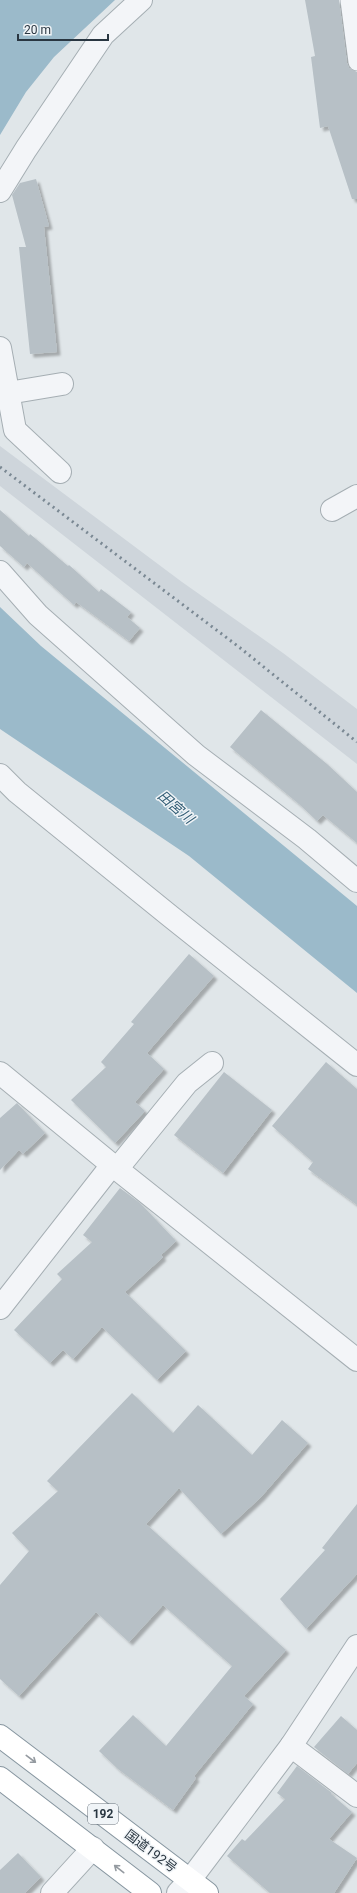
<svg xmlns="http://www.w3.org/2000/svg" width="357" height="1893" font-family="Roboto,'Noto Sans JP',sans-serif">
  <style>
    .built { fill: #ced5db }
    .water { fill: #9bbaca }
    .building { fill: #b7c0c6; filter: url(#shadow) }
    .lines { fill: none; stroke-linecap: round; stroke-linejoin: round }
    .lane-casing { stroke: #a5aeb3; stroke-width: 18 }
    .street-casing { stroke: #a5aeb3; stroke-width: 24 }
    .highway-casing { stroke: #8796a0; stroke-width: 24 }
    .lane { stroke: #f3f5f8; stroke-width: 17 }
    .street { stroke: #f3f5f8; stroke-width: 22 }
    .highway { stroke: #fff; stroke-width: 22 }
    .rail { stroke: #7a8893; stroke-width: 3; stroke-dasharray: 2 4; stroke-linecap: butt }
    .oneway { stroke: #949aa0 }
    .labels { text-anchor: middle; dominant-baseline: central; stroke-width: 3; stroke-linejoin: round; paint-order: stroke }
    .shield { fill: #f0f4f7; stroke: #656f78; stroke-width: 1 }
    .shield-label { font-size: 12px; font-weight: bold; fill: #293641 }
    .street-label { font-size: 13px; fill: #293641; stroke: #f0f4f7 }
    .water-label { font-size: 14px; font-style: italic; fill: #325d75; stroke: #f0f4f7 }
  </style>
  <defs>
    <filter id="shadow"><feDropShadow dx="3.5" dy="3.5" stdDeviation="1" flood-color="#0004"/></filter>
  </defs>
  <rect width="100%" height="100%" fill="#e0e6e9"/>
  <polygon class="built" points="0,446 182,582 283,653 357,709 357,764 0,486"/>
  <g class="water">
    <polygon points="0,0 115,0 54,57 26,92 0,135"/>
    <polygon points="0,607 41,646 357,906 357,993 189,856 0,729"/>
  </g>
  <g class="building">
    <polygon points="305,0 339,0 347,63 349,68 357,72 357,199 352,199 328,126 320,128 311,57 315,56"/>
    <polygon points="36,179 49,226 44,227 57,352 30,354 19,247 26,247 12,195 20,183"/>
    <polygon points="0,510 29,536 30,534 68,566 69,565 99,592 101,589 131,612 127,617 140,628 129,641 76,602 74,605 27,563 24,567 0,546"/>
    <polygon points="261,710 327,764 357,792 357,843 323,815 317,821 299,804 230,747"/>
    <polygon points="189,954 214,976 147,1053 164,1069 135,1102 145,1111 115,1143 71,1100 106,1067 101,1062 134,1024 131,1022"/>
    <polygon points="326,1062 357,1089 357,1205 308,1169 313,1162 272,1126"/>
    <polygon points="224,1072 272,1110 223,1173 174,1135"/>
    <polygon points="17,1103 45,1133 23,1154 19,1150 0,1170 0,1118"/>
    <polygon points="120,1188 140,1203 176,1241 161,1255 163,1257 125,1292 186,1351 157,1380 102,1327 73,1359 63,1350 50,1363 14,1330 62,1279 57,1274 92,1242 83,1235"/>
    <polygon points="132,1393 173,1433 198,1405 252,1455 282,1420 308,1443 261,1497 221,1534 179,1488 146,1524 286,1650 244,1696 253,1704 194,1776 196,1778 173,1810 118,1769 99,1751 133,1715 166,1746 232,1666 163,1605 129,1642 96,1612 19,1696 0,1679 0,1585 29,1551 12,1533 58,1491 47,1481"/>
    <polygon points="357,1504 357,1574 306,1629 280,1599 325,1550 322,1548"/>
    <polygon points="341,1716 357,1730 357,1763 348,1774 314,1747"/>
    <polygon points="297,1766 332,1793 331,1794 352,1812 329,1839 357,1858 334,1893 270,1893 227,1856 242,1839 245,1841 285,1799 277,1793"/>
    <polygon points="18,1853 41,1877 25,1893 0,1893 0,1870"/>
  </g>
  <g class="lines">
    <g class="lane-casing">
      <polyline id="lane" points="349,0 357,62"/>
    </g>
    <g class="street-casing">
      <g id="street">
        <polyline points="0,191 26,149 103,35 141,0"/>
        <polyline points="0,348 15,430 60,472"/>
        <polyline points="8,393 62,384"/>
        <polyline points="332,510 357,496"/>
        <polyline points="0,572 38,615 196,755 307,839 357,881"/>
        <polyline points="0,775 17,792 170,916 357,1065"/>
        <polyline points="0,1073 117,1169 357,1360"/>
        <polyline points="117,1169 187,1083 212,1063"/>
        <polyline points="0,1308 112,1165"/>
        <polyline points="291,1746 357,1796"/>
        <polyline points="52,1893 93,1848"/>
        <polyline points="178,1893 190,1880 291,1746 357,1646"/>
      </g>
    </g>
    <g class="highway-casing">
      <g id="highway">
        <polyline points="0,1736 207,1893"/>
        <polyline points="0,1778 150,1893"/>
      </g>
    </g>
    <use href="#lane" class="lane"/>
    <use href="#street" class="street"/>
    <use href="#highway" class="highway"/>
    <polyline class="rail" points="0,467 239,647 357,742"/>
  </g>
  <defs><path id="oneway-shaft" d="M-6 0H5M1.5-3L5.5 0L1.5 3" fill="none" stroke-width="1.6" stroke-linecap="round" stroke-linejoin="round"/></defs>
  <g class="oneway">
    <use href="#oneway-shaft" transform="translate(31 1759) rotate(37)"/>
    <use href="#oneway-shaft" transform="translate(119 1869) rotate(-142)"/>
  </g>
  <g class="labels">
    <rect class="shield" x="88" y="1804" width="30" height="20" rx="3"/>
    <g class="shield-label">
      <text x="103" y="1814">192</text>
    </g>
    <g class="street-label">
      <text transform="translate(151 1851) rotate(37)">国道192号</text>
    </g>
    <g class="water-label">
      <text transform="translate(176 807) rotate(41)">田宮川</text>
    </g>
  </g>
  <path d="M18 34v6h90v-6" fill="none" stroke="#293641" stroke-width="2"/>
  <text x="24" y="34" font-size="12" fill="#293641" stroke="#f0f4f7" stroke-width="3" paint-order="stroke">20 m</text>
</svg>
